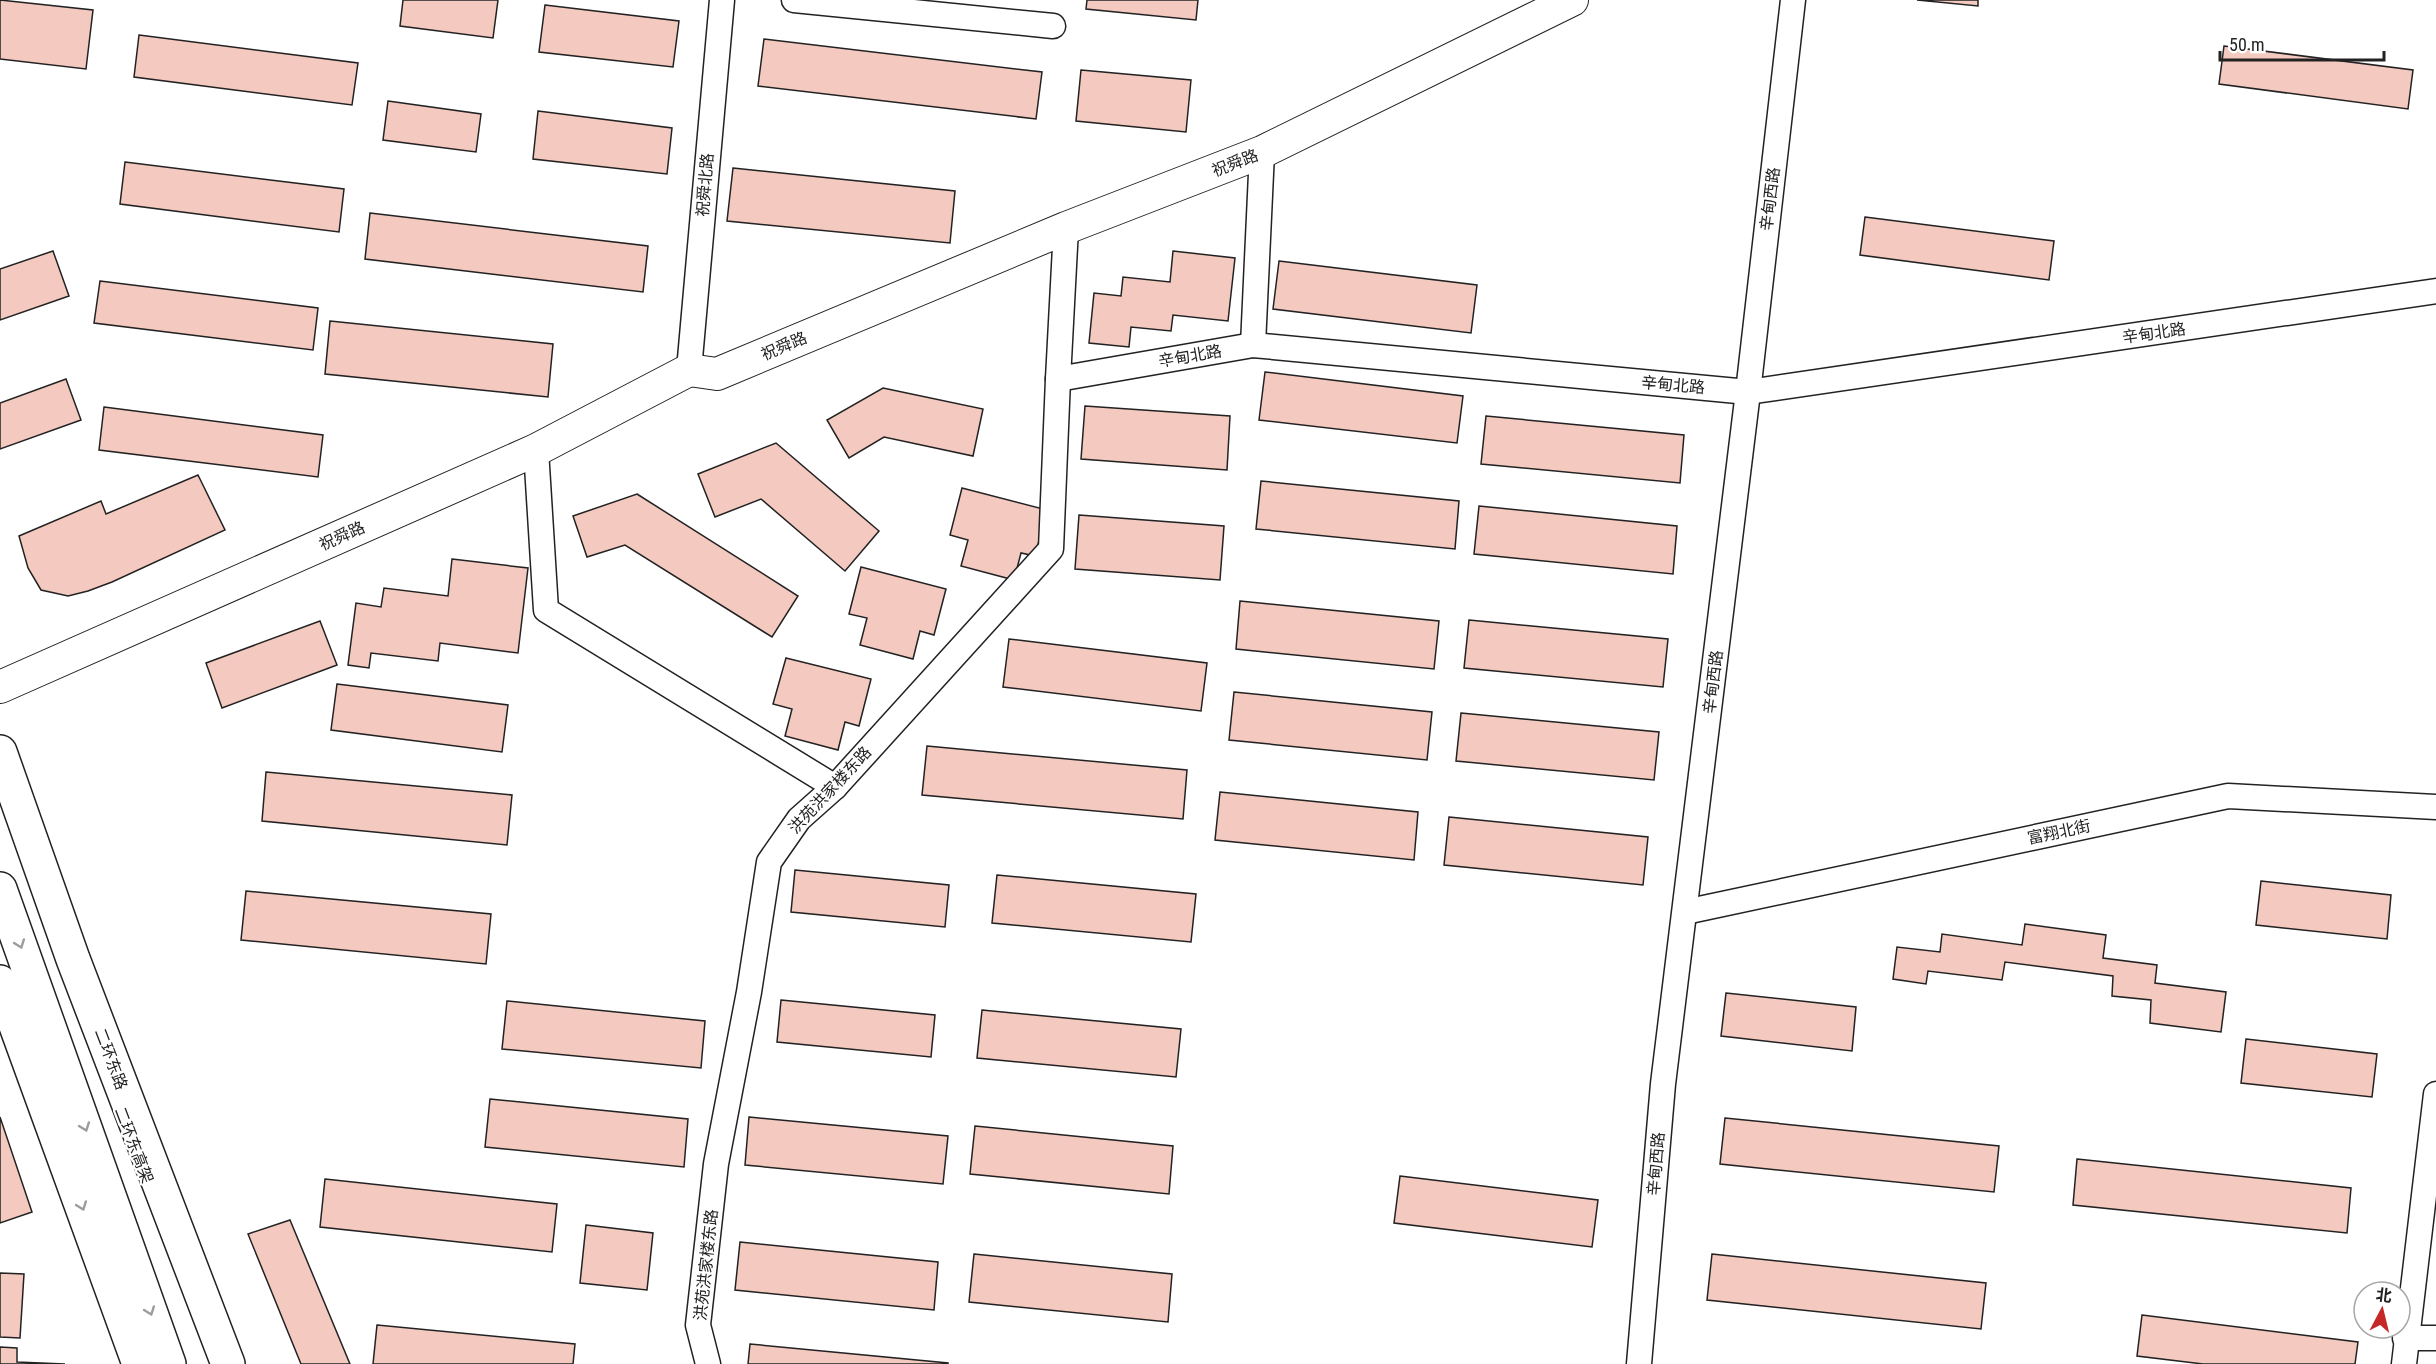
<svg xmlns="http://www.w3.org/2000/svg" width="2436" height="1364" font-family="'Roboto Condensed','Noto Sans SC',sans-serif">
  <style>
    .building { fill: #f3c9c0; stroke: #222; stroke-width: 1.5 }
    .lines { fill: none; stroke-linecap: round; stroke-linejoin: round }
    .minor-casing { stroke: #222; stroke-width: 27 }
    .major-casing { stroke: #222; stroke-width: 34 }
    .highway-casing { stroke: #222; stroke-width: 36 }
    .minor { stroke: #fff; stroke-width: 24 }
    .major { stroke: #fff; stroke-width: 32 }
    .highway { stroke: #fff; stroke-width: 33 }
    .oneway { stroke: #9c9c9c }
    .labels { text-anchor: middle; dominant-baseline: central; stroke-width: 4.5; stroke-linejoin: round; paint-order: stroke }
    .street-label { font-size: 16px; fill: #222; stroke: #fff }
  </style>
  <rect width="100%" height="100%" fill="#fff"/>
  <g class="building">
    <polygon points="0,0 93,10 86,69 0,59"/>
    <polygon points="403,0 498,0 493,38 400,26"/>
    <polygon points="1087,0 1198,0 1196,20 1086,9"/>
    <polygon points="1917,0 1978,0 1978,6"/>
    <polygon points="545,5 679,21 673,67 539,52"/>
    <polygon points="139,35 358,63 352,105 134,77"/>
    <polygon points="764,39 1042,72 1036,119 758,86"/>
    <polygon points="2224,46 2413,70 2408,109 2219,84"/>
    <polygon points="1081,70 1191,80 1186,132 1076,121"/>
    <polygon points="388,101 481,114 476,152 383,140"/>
    <polygon points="538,111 672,128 667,174 533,159"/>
    <polygon points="125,162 344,189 339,232 120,204"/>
    <polygon points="733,168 955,191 950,243 727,221"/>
    <polygon points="370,213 648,246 643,292 365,259"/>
    <polygon points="1865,217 2054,241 2049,280 1860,255"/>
    <polygon points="53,251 69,296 0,320 0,269"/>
    <polygon points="1173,251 1235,258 1228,321 1173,315 1171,331 1131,327 1129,347 1089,343 1094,293 1121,296 1123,277 1170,282"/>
    <polygon points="1279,261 1477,285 1471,333 1273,309"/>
    <polygon points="100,281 318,308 313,350 94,323"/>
    <polygon points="330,321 553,344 548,397 325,374"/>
    <polygon points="1265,372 1463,396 1457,443 1259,420"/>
    <polygon points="66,379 81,420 0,449 0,403"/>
    <polygon points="883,388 983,409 973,456 884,437 849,458 827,420"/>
    <polygon points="1085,406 1230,416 1227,470 1081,459"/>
    <polygon points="104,407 323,435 318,477 99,450"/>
    <polygon points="1486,416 1684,435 1680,483 1481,464"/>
    <polygon points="776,443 879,531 845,571 761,499 715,517 698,474"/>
    <polygon points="198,475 225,530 112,582 88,591 68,596 41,590 28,568 19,536 101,501 106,514"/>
    <polygon points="1261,481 1459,501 1455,549 1256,529"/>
    <polygon points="962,488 1047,510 1035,556 1021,553 1014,580 961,566 968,540 950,535"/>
    <polygon points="637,494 798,596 772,637 625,545 587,557 573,516"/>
    <polygon points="1479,506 1677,526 1673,574 1474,554"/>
    <polygon points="1079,515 1224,526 1220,580 1075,569"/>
    <polygon points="452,559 528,568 518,653 440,643 438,661 371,653 369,668 348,665 356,603 381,607 384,588 448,596"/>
    <polygon points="861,567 946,589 934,635 920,631 913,659 860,645 867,618 849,614"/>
    <polygon points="1240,601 1439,621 1434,669 1236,649"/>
    <polygon points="1469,620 1668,639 1663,687 1464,668"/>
    <polygon points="320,621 337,665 222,708 206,663"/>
    <polygon points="1009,639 1207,663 1201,711 1003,687"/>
    <polygon points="786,658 871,679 859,726 845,722 838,750 785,736 792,709 773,704"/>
    <polygon points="337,684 508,705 502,752 331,730"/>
    <polygon points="1234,692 1432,712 1427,760 1229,740"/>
    <polygon points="1461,713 1659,732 1654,780 1456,761"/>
    <polygon points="927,746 1187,770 1183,819 922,795"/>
    <polygon points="266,772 512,795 507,845 262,821"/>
    <polygon points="1220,792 1418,812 1414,860 1215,840"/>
    <polygon points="1449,817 1648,837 1643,885 1444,865"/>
    <polygon points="795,870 949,885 945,927 791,912"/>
    <polygon points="997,875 1196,894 1191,942 992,923"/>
    <polygon points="2261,881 2391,895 2387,939 2256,925"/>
    <polygon points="246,891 491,914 486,964 241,940"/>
    <polygon points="2025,924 2106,935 2103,958 2157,965 2155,983 2226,992 2221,1032 2150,1023 2151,1000 2112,996 2113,976 2005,962 2002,980 1928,971 1926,984 1893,979 1897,947 1940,952 1942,934 2022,945"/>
    <polygon points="1726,993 1856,1007 1852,1051 1721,1036"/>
    <polygon points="781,1000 935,1015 931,1057 777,1042"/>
    <polygon points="507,1001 705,1021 701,1068 502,1049"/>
    <polygon points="982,1010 1181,1029 1176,1077 977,1058"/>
    <polygon points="2246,1039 2377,1054 2372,1097 2241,1083"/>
    <polygon points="490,1099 688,1119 684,1167 485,1147"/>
    <polygon points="0,1117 32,1212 0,1223"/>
    <polygon points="749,1117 948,1136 943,1184 745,1165"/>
    <polygon points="1725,1118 1999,1146 1994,1192 1720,1164"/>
    <polygon points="975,1126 1173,1146 1169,1194 970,1174"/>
    <polygon points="2077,1159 2351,1188 2347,1233 2073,1205"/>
    <polygon points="1400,1176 1598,1200 1592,1247 1394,1223"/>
    <polygon points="325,1179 557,1204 552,1252 320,1227"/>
    <polygon points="290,1220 350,1364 301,1364 248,1234"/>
    <polygon points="586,1225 653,1233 647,1290 580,1283"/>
    <polygon points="740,1242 938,1262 934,1310 735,1290"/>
    <polygon points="974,1254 1172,1274 1168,1322 969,1302"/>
    <polygon points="1712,1254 1986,1283 1981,1329 1707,1300"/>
    <polygon points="0,1273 24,1274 20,1338 0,1337"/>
    <polygon points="2142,1315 2358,1342 2355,1364 2203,1364 2137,1356"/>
    <polygon points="377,1325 575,1344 573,1364 373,1364"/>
    <polygon points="750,1344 948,1363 948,1364 748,1364"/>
    <polygon points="0,1347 17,1348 17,1362 65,1364 0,1364"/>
  </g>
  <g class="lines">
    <g class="minor-casing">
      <g id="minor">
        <polyline points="794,0 1053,26"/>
        <polyline points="1066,228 1058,379 1253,345 1748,392 2436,291"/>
        <polyline points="1253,345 1262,152"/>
        <polyline points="689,370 722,0"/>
        <polyline points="536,450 546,610 835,787"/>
        <polyline points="1685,912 2228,796 2436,807"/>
        <polyline points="2405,1338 2436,1338"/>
        <polyline points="708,1364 698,1325 716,1164 749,992 769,862 799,819 835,787 1051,549 1058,379"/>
        <polyline points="1639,1364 1663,1084 1748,392 1793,0"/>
        <polyline points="2404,1364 2436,1094"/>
      </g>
    </g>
    <g class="major-casing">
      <polyline id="major" points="0,687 536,450 689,370 717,374 1066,228 1262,152 1572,0"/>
    </g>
    <g class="highway-casing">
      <g id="highway">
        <polyline points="0,752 73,959 228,1364"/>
        <polyline points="0,889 169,1364"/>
        <polyline points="0,982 139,1364"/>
      </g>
    </g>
    <use href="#minor" class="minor"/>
    <use href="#major" class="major"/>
    <use href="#highway" class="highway"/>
  </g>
  <defs><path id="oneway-chevron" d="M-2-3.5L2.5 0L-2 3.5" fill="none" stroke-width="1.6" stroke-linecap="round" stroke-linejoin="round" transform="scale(1.5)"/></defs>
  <g class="oneway">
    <use href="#oneway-chevron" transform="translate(20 944) rotate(70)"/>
    <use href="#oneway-chevron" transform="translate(85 1127) rotate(70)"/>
    <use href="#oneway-chevron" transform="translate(82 1206) rotate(70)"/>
    <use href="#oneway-chevron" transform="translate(150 1311) rotate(70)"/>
  </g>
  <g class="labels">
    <g class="street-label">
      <text transform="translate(1235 163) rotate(-21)">祝舜路</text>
      <text transform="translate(705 185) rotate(-85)">祝舜北路</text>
      <text transform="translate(1770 199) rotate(-83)">辛甸西路</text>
      <text transform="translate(2154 333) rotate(-8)">辛甸北路</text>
      <text transform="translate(784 346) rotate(-23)">祝舜路</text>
      <text transform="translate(1190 356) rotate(-10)">辛甸北路</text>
      <text transform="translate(1673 385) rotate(5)">辛甸北路</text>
      <text transform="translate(342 536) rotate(-24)">祝舜路</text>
      <text transform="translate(1713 682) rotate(-83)">辛甸西路</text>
      <text transform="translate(830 790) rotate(-47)">洪苑洪家楼东路</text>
      <text transform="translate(2059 832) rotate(-12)">富翔北街</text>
      <text transform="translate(111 1059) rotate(69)">二环东路</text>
      <text transform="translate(134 1145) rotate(69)">二环东高架</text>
      <text transform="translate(1656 1164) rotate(-85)">辛甸西路</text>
      <text transform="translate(706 1265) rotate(-84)">洪苑洪家楼东路</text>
    </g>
  </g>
  <g transform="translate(2382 1310) rotate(7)"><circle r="28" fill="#ffffff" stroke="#a7a7a7" stroke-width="1.5"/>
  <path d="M0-4.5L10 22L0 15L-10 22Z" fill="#c62828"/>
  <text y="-9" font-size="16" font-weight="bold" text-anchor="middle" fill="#222222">北</text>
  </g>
  <path d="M2220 51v9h164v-9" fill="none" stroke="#222222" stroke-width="3"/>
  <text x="2229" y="51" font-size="18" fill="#222222" stroke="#ffffff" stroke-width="4.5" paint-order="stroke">50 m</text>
</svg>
